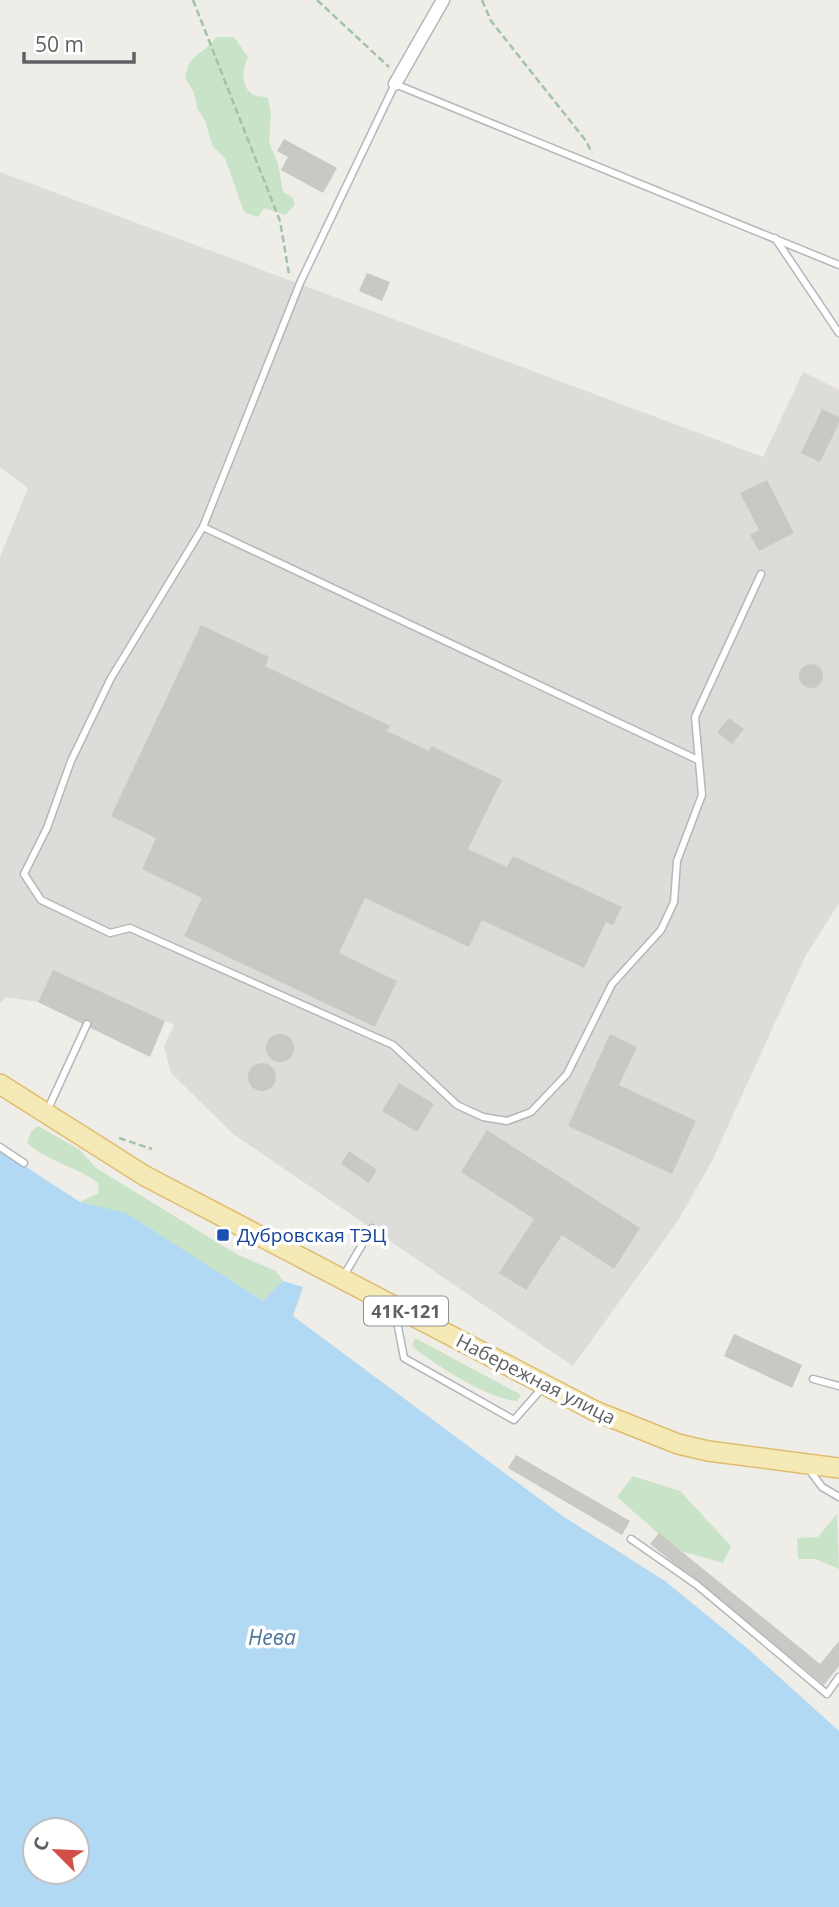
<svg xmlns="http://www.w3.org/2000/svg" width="839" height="1907" font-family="'Open Sans',sans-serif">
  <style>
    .industrial { fill: #dedcd9 }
    .green { fill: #c8e3c7 }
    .water { fill: #b2d9f4; fill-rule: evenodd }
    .building { fill: #cac8c4 }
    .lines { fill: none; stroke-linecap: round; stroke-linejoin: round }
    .lane-casing { stroke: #b4b7ba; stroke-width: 9 }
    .street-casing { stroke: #b4b7ba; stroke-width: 15 }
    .primary-casing { stroke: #dfbd70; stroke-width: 22 }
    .path { stroke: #a1c3aa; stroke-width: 2.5; stroke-dasharray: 7 3.5; stroke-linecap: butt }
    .lane { stroke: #fff; stroke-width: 6 }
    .street { stroke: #fff; stroke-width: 12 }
    .primary { stroke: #f5e9b6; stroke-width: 19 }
    .transit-dot { fill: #1a4fb4; stroke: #fff; stroke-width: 2.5 }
    .labels { text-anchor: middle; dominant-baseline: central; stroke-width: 7; stroke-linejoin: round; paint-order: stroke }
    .shield { fill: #fff; stroke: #8f9193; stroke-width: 2 }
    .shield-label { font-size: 18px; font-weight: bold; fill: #5f6265 }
    .transit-label { font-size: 19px; fill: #164399; stroke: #fff; text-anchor: start }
    .street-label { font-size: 19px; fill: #5f6265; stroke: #fff }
    .water-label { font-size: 21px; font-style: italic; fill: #4c759c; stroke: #fff }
  </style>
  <rect width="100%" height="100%" fill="#efede7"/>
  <polygon class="industrial" points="0,172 763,457 803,372 839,390 839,903 806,955 711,1163 677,1222 573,1366 233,1134 171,1073 164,1046 174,1025 53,971 38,1002 6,997 0,1004 0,557 28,488 0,467"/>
  <g class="green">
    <path d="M 216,37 L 234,37 L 248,57 C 242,68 240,92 257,96 C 261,97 264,96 268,98 L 271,114 L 269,142 L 278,164 L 283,192 L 292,197 L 295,204 L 286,215 L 264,208 L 258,217 L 244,212 L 225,158 L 213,147 L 205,121 L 197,108 L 194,92 L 185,78 C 190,50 203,57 216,37 Z"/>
    <path d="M 38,1126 L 80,1150 L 96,1168 L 238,1255 L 276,1271 L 283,1281 L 263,1301 L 169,1241 L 80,1202 L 99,1193 L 98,1183 C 76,1166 50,1163 27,1143 L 31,1132 Z"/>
    <path d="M 415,1338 L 521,1395 L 517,1401 C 488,1399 435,1365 412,1346 Z"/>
    <polygon points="633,1476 680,1491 731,1546 723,1563 677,1550 617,1497"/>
    <polygon points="837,1514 839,1569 815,1559 798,1559 797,1538 818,1537"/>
  </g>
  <path class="water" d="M 0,1150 L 80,1202 L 126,1213 L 263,1301 L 283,1281 L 303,1287 L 293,1316 L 564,1517 L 665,1581 L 747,1648 L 839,1731 L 839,1907 L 0,1907 ZM 35,1830 L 77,1830 L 77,1872 L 35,1872 Z"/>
  <g class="building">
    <polygon points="284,139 337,168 323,193 281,170 288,157 277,151"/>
    <polygon points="367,273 390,282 382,301 359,291"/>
    <polygon points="822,409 839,417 839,423 820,462 801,453"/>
    <polygon points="767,480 794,533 759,551 750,535 759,530 740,493"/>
    <polygon points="201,625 269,657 265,666 390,726 387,731 429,751 431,746 502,780 468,849 507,867 513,856 622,907 613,925 606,922 584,968 482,920 469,947 365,898 339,953 397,981 375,1027 184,936 202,898 142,869 156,838 111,816"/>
    <circle cx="811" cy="676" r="12"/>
    <polygon points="729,718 744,729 732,744 717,732"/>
    <polygon points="53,970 165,1021 150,1057 38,1002"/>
    <circle cx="280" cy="1048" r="14"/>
    <polygon points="610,1034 637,1047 619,1085 696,1121 672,1174 568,1126"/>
    <circle cx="262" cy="1077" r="14"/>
    <polygon points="399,1083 434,1104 417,1132 382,1111"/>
    <polygon points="487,1130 640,1228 614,1269 562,1235 526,1290 499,1273 534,1219 461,1172"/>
    <polygon points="349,1151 377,1170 369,1183 341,1164"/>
    <polygon points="734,1334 802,1365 792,1388 724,1356"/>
    <polygon points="516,1455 630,1521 622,1535 508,1468"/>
    <polygon points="659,1533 820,1664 839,1641 839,1666 824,1685 650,1544"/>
  </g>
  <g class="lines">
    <g class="lane-casing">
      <g id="lane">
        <polyline points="775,238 839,333"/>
        <polyline points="203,527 698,760"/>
        <polyline points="761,574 695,717 702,795 677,861 674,902 661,930 612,984 567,1074 531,1112 507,1121 483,1117 457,1105 393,1045 130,928 110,933 41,900 24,874 47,828 71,761 111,678 203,527 300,283 395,84 839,265"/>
        <polyline points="47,1111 87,1024"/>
        <polyline points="0,1147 24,1163"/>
        <polyline points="343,1277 372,1228"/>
        <polyline points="395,1311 404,1358 514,1420 544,1386"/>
        <polyline points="813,1379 839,1386"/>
        <polyline points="808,1468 822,1487 839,1497"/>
        <polyline points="631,1539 697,1585 827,1694 839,1677"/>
      </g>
    </g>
    <g class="street-casing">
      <polyline id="street" points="395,84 443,0"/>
    </g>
    <g class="primary-casing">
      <polyline id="primary" points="0,1084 145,1176 595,1411 678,1444 708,1451 839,1468"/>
    </g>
    <g class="path">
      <polyline points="193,0 280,221 289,274"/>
      <polyline points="317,0 389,67"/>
      <polyline points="482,0 491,21 586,141 592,153"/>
      <polyline points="119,1138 152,1149"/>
    </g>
    <use href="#lane" class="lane"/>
    <use href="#street" class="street"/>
    <use href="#primary" class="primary"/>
  </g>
  <rect class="transit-dot" x="216" y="1228" width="14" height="14" rx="3.5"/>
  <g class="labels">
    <rect class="shield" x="364" y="1296.5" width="84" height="29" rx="5"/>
    <g class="shield-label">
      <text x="406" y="1311">41К-121</text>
    </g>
    <g class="transit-label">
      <text x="237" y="1235">Дубровская ТЭЦ</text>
    </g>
    <g class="street-label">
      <text transform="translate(536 1379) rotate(27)">Набережная улица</text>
    </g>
    <g class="water-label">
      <text x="272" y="1637">Нева</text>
    </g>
  </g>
  <g transform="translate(56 1851) rotate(294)"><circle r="33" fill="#ffffff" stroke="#bfc0c1" stroke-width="2"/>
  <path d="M0-5L12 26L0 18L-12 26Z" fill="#d35049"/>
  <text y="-10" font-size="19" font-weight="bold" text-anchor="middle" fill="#5f6265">С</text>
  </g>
  <path d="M24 52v10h110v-10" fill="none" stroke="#5f6265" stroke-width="3.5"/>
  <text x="35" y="52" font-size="21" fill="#5f6265" stroke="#ffffff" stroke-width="5" paint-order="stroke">50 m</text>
</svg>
